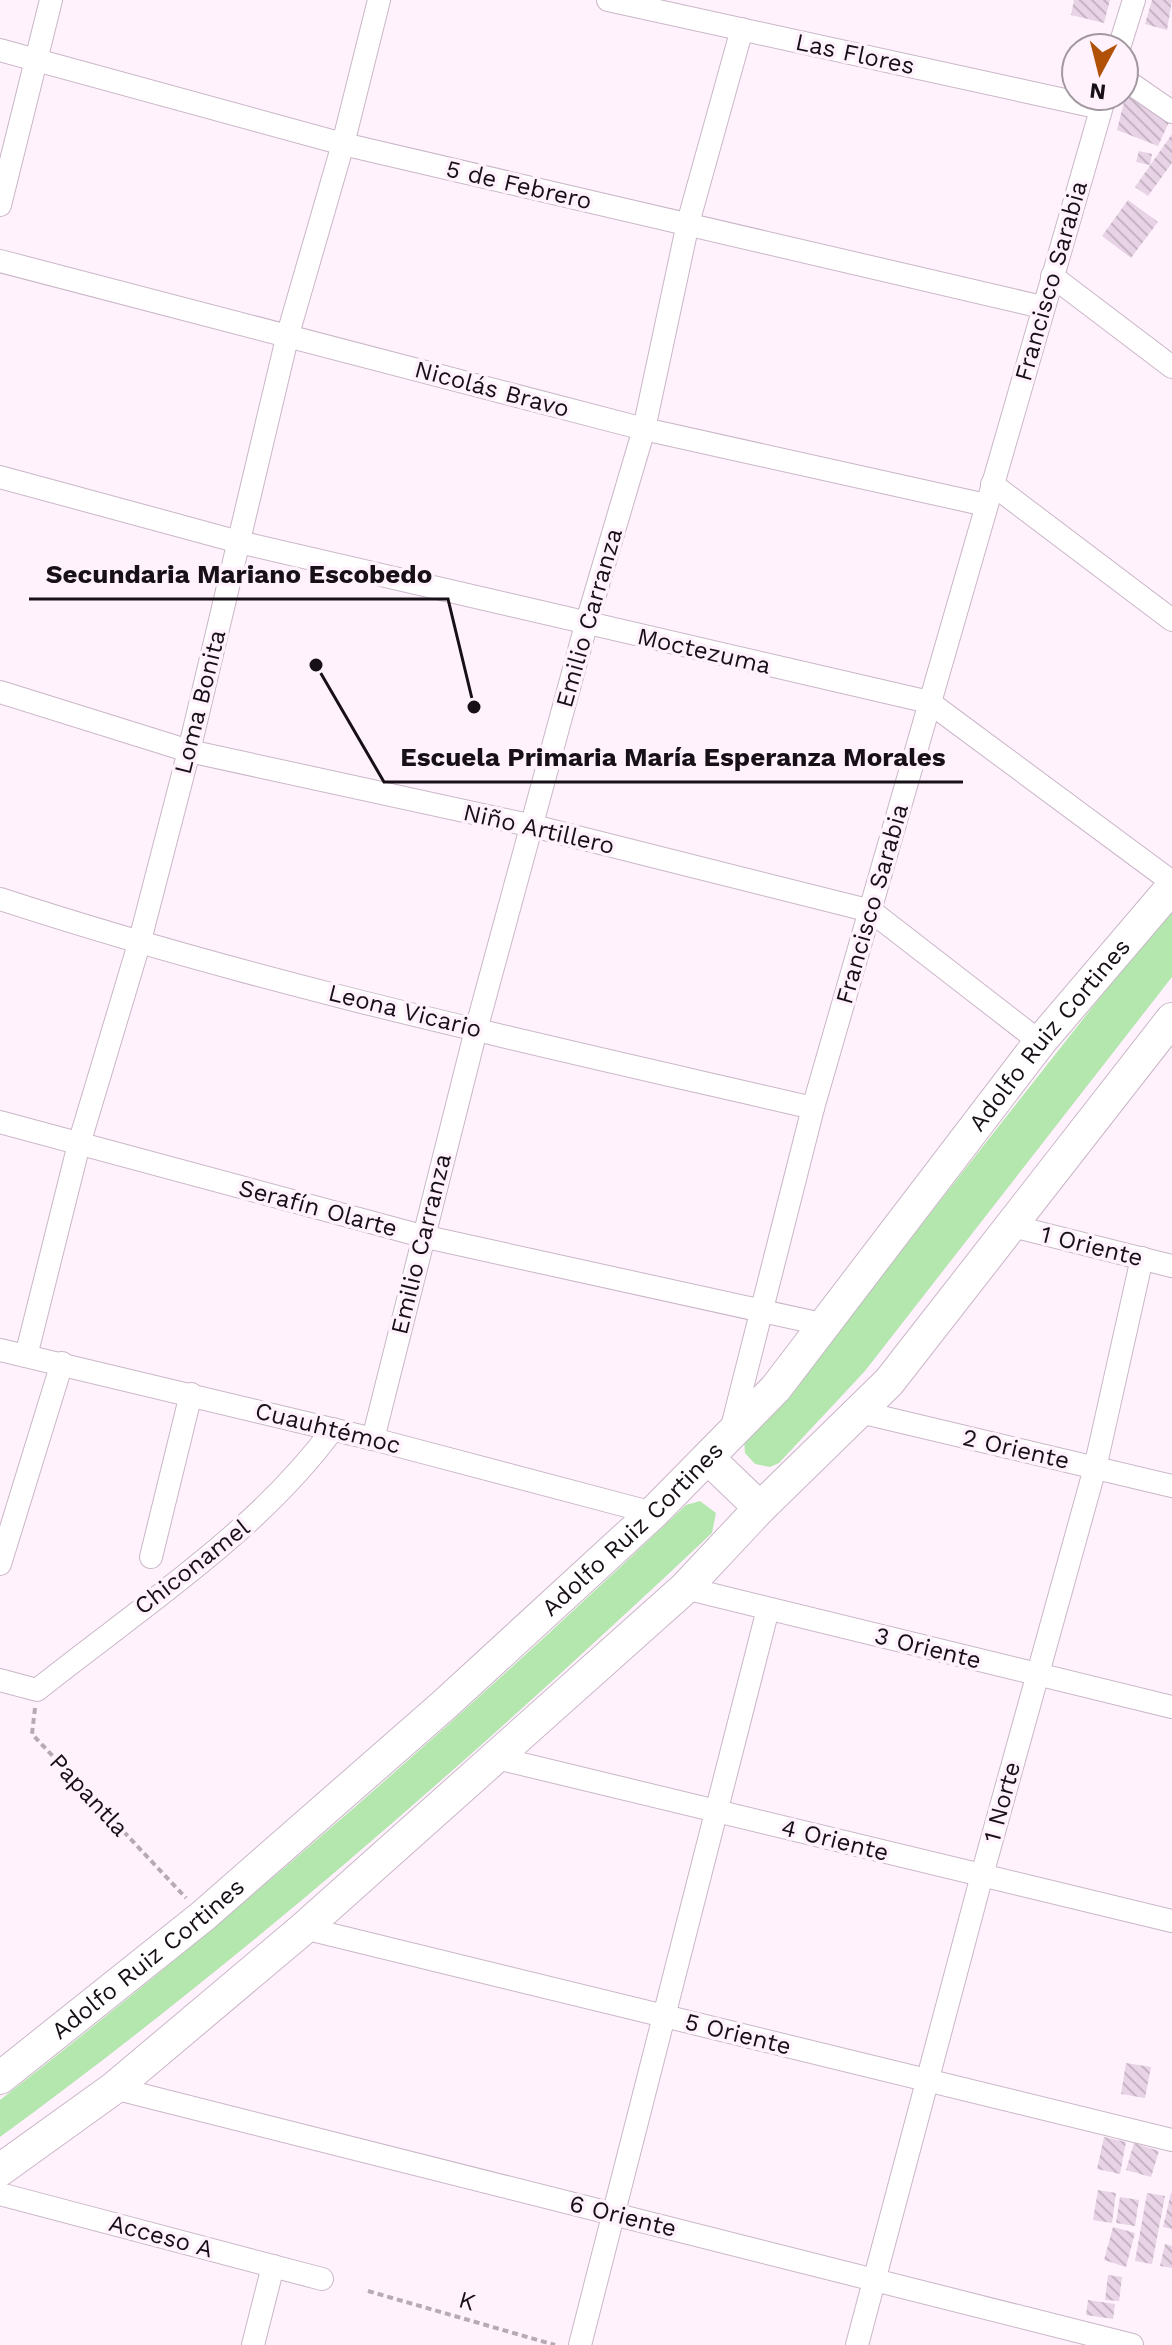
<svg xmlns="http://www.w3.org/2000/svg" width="1172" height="2345" font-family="'Work Sans',sans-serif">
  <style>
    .green { fill: #b3e7ae }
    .building { fill: url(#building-back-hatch) }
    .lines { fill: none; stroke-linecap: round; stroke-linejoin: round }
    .street-casing { stroke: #cab6c8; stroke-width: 24 }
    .secondary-casing { stroke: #cab6c8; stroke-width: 34 }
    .path { stroke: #b6abb5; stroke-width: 4; stroke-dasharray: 6 4; stroke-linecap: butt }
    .street { stroke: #fff; stroke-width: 22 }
    .secondary { stroke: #fff; stroke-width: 32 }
    .labels { text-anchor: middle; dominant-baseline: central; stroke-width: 7; stroke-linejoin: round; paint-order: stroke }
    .street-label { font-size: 24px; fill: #171017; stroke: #fff2fd }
    .leader { fill: none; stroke: #171017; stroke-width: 3 }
    .callout-dot { fill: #171017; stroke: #fff2fd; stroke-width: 3 }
    .callout-label { font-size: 26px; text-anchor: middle; font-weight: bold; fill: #171017; stroke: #fff2fd; stroke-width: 7; stroke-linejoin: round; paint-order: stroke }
  </style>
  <defs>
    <pattern id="building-back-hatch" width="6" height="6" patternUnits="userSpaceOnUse" patternTransform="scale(2)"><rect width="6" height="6" fill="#e8d2e5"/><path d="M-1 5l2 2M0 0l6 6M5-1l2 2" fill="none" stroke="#c6b3c4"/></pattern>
  </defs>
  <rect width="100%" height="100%" fill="#fff2fd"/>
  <g class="green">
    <polygon points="1172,906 1172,977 865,1371 779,1463 770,1467 755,1464 745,1453 744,1439 811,1365"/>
    <path d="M 700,1501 L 716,1513 L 712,1533 C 486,1746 252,1953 0,2137 L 0,2100 C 239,1914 467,1713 686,1505 Z"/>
  </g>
  <g class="building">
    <polygon points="1074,0 1110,0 1104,23 1071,15"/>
    <polygon points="1152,0 1172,0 1167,30 1145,24"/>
    <polygon points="1127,90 1170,120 1158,146 1117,130"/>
    <polygon points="1172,134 1172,163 1148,196 1135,187"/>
    <polygon points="1139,151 1152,154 1150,165 1136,162"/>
    <polygon points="1128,200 1158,222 1131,258 1102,236"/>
    <polygon points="1126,2063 1151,2067 1145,2098 1121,2094"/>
    <polygon points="1104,2137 1126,2142 1120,2174 1097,2169"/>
    <polygon points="1134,2143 1159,2151 1151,2177 1126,2170"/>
    <polygon points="1098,2190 1116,2193 1112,2223 1093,2220"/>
    <polygon points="1147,2193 1165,2196 1152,2264 1135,2261"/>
    <polygon points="1171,2193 1172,2193 1172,2229 1163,2227"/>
    <polygon points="1120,2197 1139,2200 1135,2226 1116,2223"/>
    <polygon points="1113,2227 1135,2233 1126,2267 1104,2260"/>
    <polygon points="1165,2244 1172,2246 1172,2268 1160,2266"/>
    <polygon points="1108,2275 1122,2277 1119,2301 1105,2300"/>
    <polygon points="1088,2300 1115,2304 1113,2319 1086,2315"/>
  </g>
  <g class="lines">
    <g class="street-casing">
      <g id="street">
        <polyline points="608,0 1101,108"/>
        <polyline points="1119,48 1134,0"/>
        <polyline points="0,50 343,144 1042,307"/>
        <polyline points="1124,79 1172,112"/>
        <polyline points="0,205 51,0"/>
        <polyline points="0,261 644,429 986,505"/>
        <polyline points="1052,276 1172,367"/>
        <polyline points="0,477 239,542 929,702 1172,882"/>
        <polyline points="992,484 1172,620"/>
        <polyline points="0,692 189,751 533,826 871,911 1040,1042"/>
        <path d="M 0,899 C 266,986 541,1045 813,1108"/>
        <polyline points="0,1122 422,1236 826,1325"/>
        <polyline points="1012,1226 1172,1266"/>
        <polyline points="0,1350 373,1439 653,1513"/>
        <polyline points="26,1356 79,1144 139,944 189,751 288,334 343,144 379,0"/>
        <polyline points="860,1412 1172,1486"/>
        <polyline points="731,1431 813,1108 1105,96"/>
        <polyline points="373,1439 476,1030 586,625 644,429 688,223 742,29"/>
        <polyline points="151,1557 191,1394"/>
        <polyline points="0,1564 62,1363"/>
        <polyline points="685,1588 1172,1707"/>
        <path d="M 0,1680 L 37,1690 C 137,1610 258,1532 333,1429"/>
        <polyline points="497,1758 1172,1921"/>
        <polyline points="304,1928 1172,2140"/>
        <polyline points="114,2088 1132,2345"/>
        <polyline points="0,2194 322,2279"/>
        <polyline points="253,2345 273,2266"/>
        <polyline points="580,2345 768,1609"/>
        <polyline points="857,2345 982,1875 1095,1468 1142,1258"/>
      </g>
    </g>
    <g class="secondary-casing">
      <g id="secondary">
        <polyline points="708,1458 760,1508"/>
        <path id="s1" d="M 0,2078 L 203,1916 L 444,1705 L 653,1513 L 776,1388 L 1040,1042 L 1172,887"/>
        <polyline points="0,2170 114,2088 304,1928 685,1588 760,1508 889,1382 1172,1019"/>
      </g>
    </g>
    <g class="path">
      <polyline points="35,1708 32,1734 186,1898"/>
      <polyline points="368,2291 555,2345"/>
    </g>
    <use href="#street" class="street"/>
    <use href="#secondary" class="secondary"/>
  </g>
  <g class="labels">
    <g class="street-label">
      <text transform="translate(855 54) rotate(12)">Las Flores</text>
      <text transform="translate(519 185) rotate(13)">5 de Febrero</text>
      <text transform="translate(1051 281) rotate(-74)">Francisco Sarabia</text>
      <text transform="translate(492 389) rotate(15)">Nicolás Bravo</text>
      <text transform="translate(589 618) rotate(-74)">Emilio Carranza</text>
      <text transform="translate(704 651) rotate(13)">Moctezuma</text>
      <text transform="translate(200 702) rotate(-76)">Loma Bonita</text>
      <text transform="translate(539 829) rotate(13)">Niño Artillero</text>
      <text transform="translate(872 904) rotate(-74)">Francisco Sarabia</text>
      <text transform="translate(405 1011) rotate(14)">Leona Vicario</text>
      <text stroke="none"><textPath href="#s1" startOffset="1486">Adolfo Ruiz Cortines</textPath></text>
      <text transform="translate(318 1208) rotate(15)">Serafín Olarte</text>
      <text transform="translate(421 1244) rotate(-76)">Emilio Carranza</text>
      <text transform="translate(1092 1246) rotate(14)">1 Oriente</text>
      <text transform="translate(328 1428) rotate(14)">Cuauhtémoc</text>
      <text transform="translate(1016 1449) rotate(13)">2 Oriente</text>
      <text stroke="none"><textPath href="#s1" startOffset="838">Adolfo Ruiz Cortines</textPath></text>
      <text transform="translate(192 1567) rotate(-38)">Chiconamel</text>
      <text transform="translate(928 1648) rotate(14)">3 Oriente</text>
      <text transform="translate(89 1795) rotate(47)">Papantla</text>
      <text transform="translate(1002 1802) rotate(-75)">1 Norte</text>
      <text transform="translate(835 1840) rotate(14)">4 Oriente</text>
      <text stroke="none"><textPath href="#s1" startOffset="190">Adolfo Ruiz Cortines</textPath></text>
      <text transform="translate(738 2034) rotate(14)">5 Oriente</text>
      <text transform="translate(623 2216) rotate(14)">6 Oriente</text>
      <text transform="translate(161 2236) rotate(15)">Acceso A</text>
      <text transform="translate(467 2301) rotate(16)">K</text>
    </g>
  </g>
  <path class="leader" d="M474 707L448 599H29M316 665L384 782H963"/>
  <g class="callout-dot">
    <circle cx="474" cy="707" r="8"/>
    <circle cx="316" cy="665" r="8"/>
  </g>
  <g class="callout-label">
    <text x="239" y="583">Secundaria Mariano Escobedo</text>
    <text x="673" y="766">Escuela Primaria María Esperanza Morales</text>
  </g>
  <g transform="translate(1100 72) rotate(187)"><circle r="38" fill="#fff2fd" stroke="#a298a1" stroke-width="2"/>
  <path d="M0-6L14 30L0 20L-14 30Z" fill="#b15108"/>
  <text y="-12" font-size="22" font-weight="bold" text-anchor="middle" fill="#171017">N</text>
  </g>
</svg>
